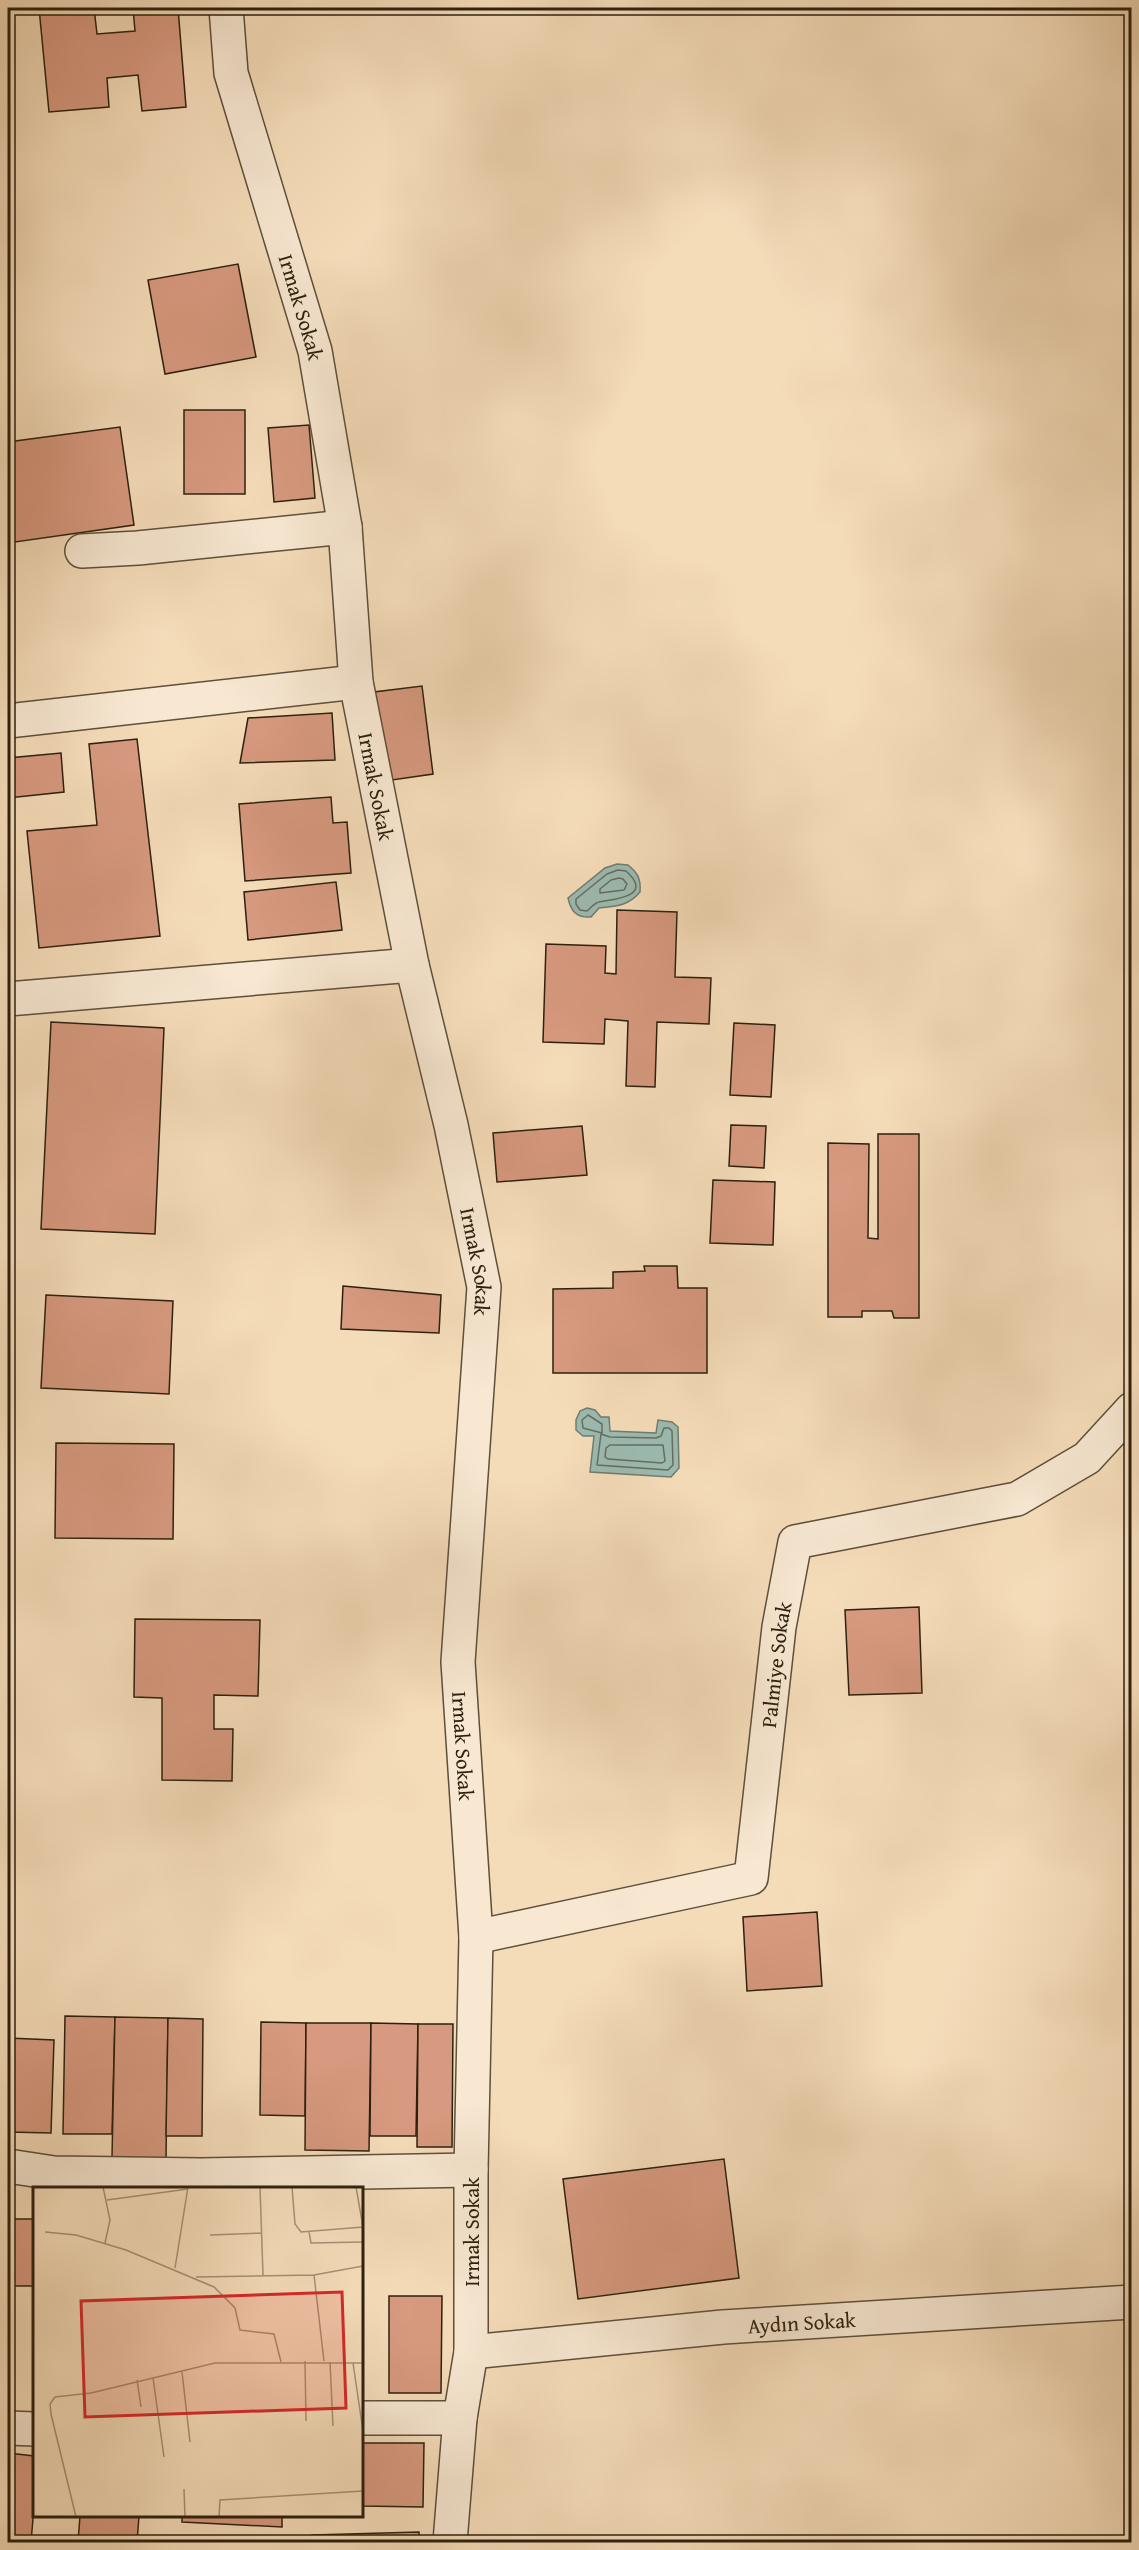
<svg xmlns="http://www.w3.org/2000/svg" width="1139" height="2550" font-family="'Gentium Book Plus',serif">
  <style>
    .water { fill: #9cbbb1; stroke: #6f7d70; stroke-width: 1.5 }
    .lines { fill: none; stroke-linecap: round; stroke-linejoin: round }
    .shore { stroke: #646e60; stroke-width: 1.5 }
    .building { fill: #d7997f; stroke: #2c200f; stroke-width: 1.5 }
    .minor-casing { stroke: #5e4f3a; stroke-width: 36 }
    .minor { stroke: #f8e8d2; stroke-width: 33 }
    .labels { text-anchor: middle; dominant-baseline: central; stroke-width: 4.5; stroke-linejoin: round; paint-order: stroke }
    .street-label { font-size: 21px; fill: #2c200f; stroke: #f8e8d2 }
    .inset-road { fill: none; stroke: #a59175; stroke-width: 1.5 }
    .view { fill: #d62828; fill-opacity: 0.15; stroke: #d62828; stroke-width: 3 }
    .inset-edge { fill: none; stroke: #2c200f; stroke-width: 3 }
  </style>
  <rect width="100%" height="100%" fill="#f5dcb9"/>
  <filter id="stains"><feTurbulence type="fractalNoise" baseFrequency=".00333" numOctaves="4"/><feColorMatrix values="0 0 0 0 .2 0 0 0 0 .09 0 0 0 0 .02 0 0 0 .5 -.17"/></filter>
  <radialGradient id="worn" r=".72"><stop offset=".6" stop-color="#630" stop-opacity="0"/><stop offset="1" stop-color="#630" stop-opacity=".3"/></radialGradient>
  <g class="water">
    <path d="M 617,864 L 628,865 C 638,873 641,879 640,892 C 628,906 617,906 599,908 L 591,917 C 576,918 571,911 568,898 L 605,868 Z"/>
    <polygon points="587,1408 595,1410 601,1417 609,1417 610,1431 656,1433 658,1420 672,1422 678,1427 679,1468 671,1477 590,1472 594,1436 583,1436 576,1430 576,1420 580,1411"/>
  </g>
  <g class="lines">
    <g class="shore">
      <path d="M 618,870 L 626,871 C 655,897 613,899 599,902 C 594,903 591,908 587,911 L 580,910 L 576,904 L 576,899 L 607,874 Z"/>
      <polygon points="619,878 623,879 627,884 624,890 600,893 600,889 611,880"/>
      <polygon points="588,1415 602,1424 602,1433 583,1428 582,1420"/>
      <polygon points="664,1428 669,1428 672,1431 673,1465 668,1470 597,1465 601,1434 610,1437 656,1438 661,1436"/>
      <polygon points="610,1445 663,1445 665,1461 662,1463 608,1459 605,1457 606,1448"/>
    </g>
  </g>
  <g class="building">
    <polygon points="39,8 94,8 97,34 135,31 133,8 178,8 186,107 142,111 138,75 107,78 109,107 49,112"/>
    <polygon points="238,264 256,357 165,374 148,280"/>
    <rect x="184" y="410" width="61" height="84"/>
    <polygon points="309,425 315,498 274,502 268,428"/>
    <polygon points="120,427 134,525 8,543 8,442"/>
    <polygon points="422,686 433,774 385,781 374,692"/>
    <polygon points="332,713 335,760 240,763 248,718"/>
    <polygon points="137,739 160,936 39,948 27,831 97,825 89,744"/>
    <polygon points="61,753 64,792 8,798 8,758"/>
    <polygon points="331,797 333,823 347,822 351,873 245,881 239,804"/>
    <polygon points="336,882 342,930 248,940 244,892"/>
    <polygon points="617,910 677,912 675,977 711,978 709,1024 657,1022 655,1087 626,1086 628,1021 605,1019 604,1044 543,1042 546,944 606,946 605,973 616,974"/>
    <polygon points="51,1022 164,1028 155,1234 41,1229"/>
    <polygon points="734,1023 775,1025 771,1097 730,1095"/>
    <polygon points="731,1125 766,1126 764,1168 729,1166"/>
    <polygon points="582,1126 587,1175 497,1182 493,1133"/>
    <polygon points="878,1134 919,1134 919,1318 894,1318 892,1311 862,1311 862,1317 828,1317 828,1143 869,1144 868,1238 878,1239"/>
    <polygon points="713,1180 775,1182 773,1245 710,1243"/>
    <polygon points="644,1266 677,1266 678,1288 707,1288 707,1373 553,1373 553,1289 613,1288 613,1272 645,1271"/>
    <polygon points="343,1286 441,1295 439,1333 341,1329"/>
    <polygon points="46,1295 173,1301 169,1394 41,1388"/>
    <polygon points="56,1443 174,1444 173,1539 55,1538"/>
    <polygon points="919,1607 922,1693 849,1695 845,1610"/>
    <polygon points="135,1619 260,1620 258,1696 214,1695 214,1729 233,1729 232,1781 162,1780 162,1698 134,1697"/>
    <polygon points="817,1912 822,1986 747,1991 743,1917"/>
    <polygon points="65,2016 115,2017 112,2134 63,2134"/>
    <polygon points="115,2017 168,2018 166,2159 112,2157"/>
    <polygon points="168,2018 203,2019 202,2136 166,2136"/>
    <polygon points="261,2022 306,2023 305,2116 260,2115"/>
    <polygon points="306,2023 371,2023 369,2151 305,2150"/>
    <polygon points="371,2023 418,2024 416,2136 370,2136"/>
    <polygon points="418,2024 453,2024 452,2147 417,2147"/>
    <polygon points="8,2038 54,2040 51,2133 8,2132"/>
    <polygon points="724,2159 739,2278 578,2299 563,2179"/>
    <rect x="8" y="2219" width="26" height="67"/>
    <polygon points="389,2296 442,2296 441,2393 389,2393"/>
    <polygon points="362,2443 424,2443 423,2507 362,2506"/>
    <polygon points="8,2453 34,2456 34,2507 31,2542 8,2542"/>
    <polygon points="80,2516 139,2516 137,2542 78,2542"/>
    <polygon points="182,2516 282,2516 282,2527 182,2522"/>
    <polygon points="419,2532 419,2542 312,2542 312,2535"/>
  </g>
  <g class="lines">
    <g class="minor-casing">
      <g id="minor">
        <path id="s1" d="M 226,8 L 231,73 L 315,351 L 345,527 L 356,682 L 412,965 L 451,1125 L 484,1287 L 458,1662 L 476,1937 L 471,2170 L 471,2352 L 460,2418 L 450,2542"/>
        <polyline points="82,551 138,548 345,527"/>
        <polyline points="8,721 356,682"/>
        <polyline points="8,999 412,965"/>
        <path id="s2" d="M 476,1937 L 751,1878 L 779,1627 L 795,1542 L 1017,1499 L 1087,1458 L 1132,1409"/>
        <polyline points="8,2166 54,2173 201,2175 471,2170"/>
        <path id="s3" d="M 471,2352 L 723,2327 L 1132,2302"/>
        <polyline points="362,2418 460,2418"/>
        <polyline points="8,2428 34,2429"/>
      </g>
    </g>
    <use href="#minor" class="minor"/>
  </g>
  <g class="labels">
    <g class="street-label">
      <text stroke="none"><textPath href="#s1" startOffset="310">Irmak Sokak</textPath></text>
      <text stroke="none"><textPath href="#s1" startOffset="796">Irmak Sokak</textPath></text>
      <text stroke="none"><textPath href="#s1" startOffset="1282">Irmak Sokak</textPath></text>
      <text stroke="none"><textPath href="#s2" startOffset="496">Palmiye Sokak</textPath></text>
      <text stroke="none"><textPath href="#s1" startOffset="1768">Irmak Sokak</textPath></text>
      <text transform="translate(471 2232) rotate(-90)">Irmak Sokak</text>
      <text stroke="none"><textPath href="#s3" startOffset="332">Aydın Sokak</textPath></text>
    </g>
  </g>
  <g transform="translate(33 2187)">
    <rect width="330" height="330" fill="#f5dcb9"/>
    <path class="inset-road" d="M 70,0 L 77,33 L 72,56M 227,0 L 230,88M 259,0 L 262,37 L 268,45 L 330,40M 323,0 L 330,40M 74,13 L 155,2M 12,45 L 43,48 L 93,63 L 181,100 L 202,121 L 207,143 L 241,147 L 248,175M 276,45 L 278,56 L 330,55M 177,48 L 229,46M 142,81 L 155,0M 281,88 L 291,174M 163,90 L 281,88 L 330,79M 272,174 L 273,234M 297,175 L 300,239M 320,176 L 330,244M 149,185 L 157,255M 120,191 L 131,270M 104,193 L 108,220M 151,302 L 152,330M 43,330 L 18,227 L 17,217 L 22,210 L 58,206 L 182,176 L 330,176M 186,330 L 187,313 L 330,304"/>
    <path class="view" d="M 309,105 L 313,221 L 52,230 L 48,114 Z"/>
    <rect width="330" height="330" class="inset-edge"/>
  </g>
  <rect width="1139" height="2550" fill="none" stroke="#f5dcb9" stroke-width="30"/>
  <rect x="9" y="9" width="1121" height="2532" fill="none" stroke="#2c200f" stroke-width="3"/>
  <rect x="15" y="15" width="1109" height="2520" fill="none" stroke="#2c200f" stroke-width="1.5"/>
  <rect width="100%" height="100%" filter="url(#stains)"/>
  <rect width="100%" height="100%" fill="url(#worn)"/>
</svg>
